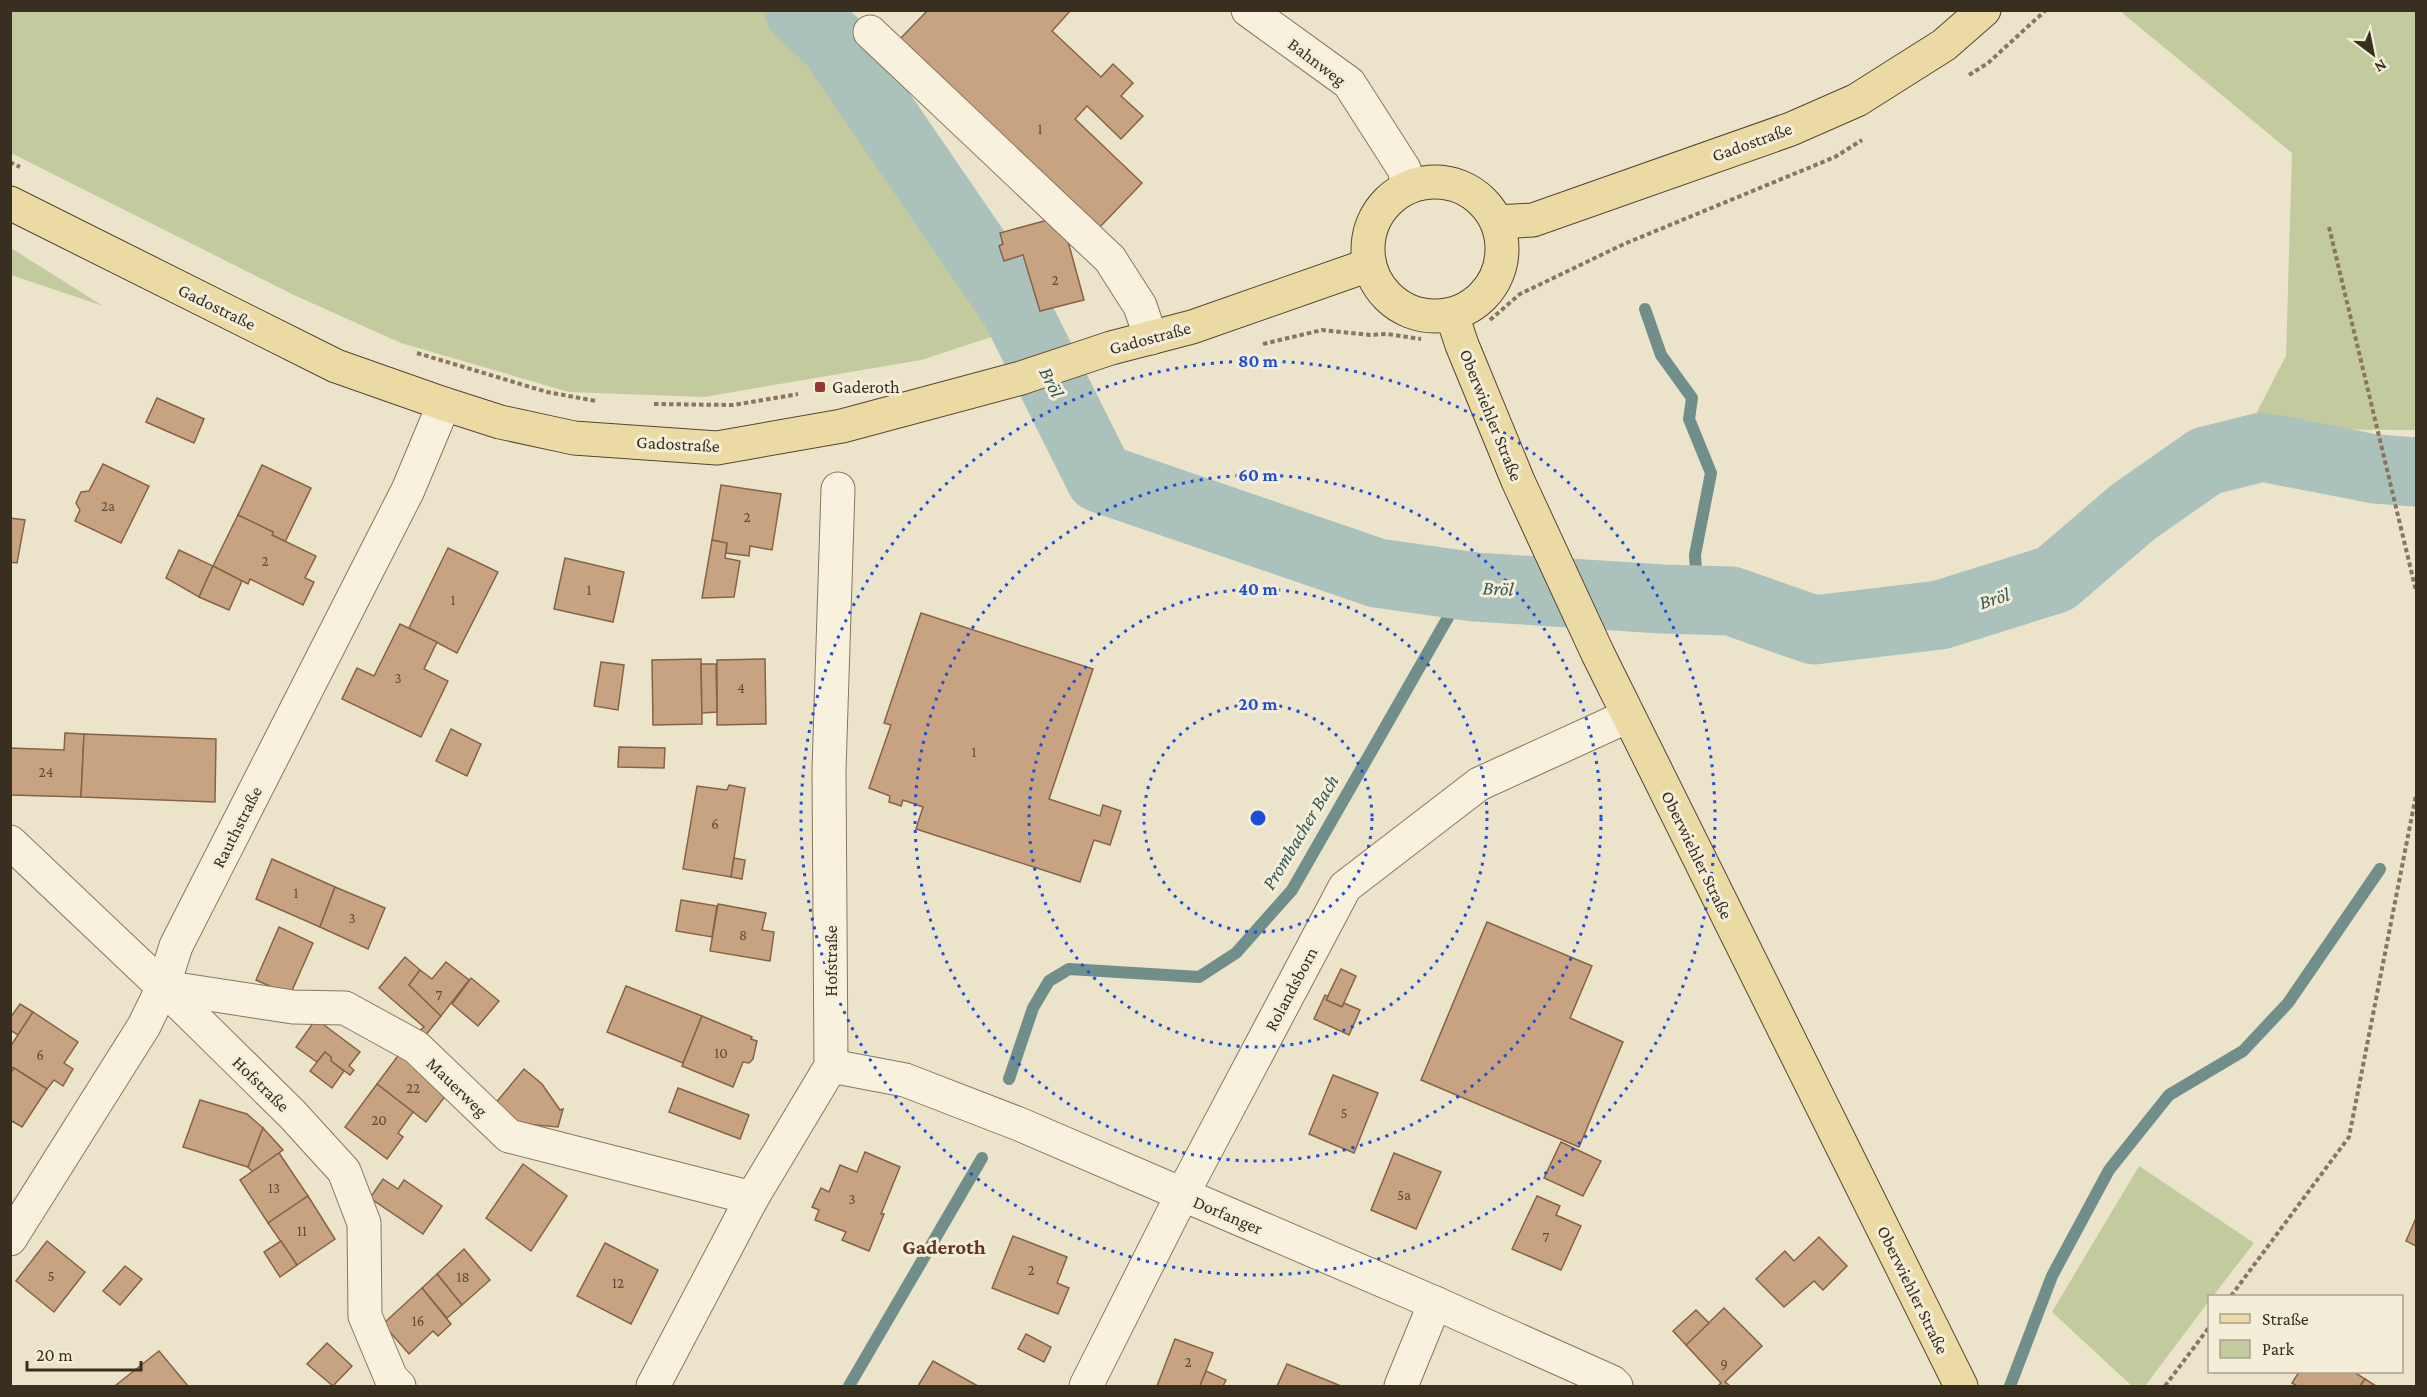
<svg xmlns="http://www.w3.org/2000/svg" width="2427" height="1397" font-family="'Crimson Pro',serif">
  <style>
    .green { fill: #c2ca9e }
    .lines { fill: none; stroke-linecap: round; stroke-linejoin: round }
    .stream { stroke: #718f8a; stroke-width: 12 }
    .river { stroke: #aac1bc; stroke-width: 69 }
    .building { fill: #c8a382; stroke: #866346; stroke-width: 1.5 }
    .minor-casing { stroke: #88775f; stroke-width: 35 }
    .major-casing { stroke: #564533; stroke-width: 35 }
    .path { stroke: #88775f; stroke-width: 4; stroke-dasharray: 4.5 3; stroke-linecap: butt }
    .minor { stroke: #f7f1dd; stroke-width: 33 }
    .major { stroke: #ecdaa5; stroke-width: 33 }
    .ring { fill: none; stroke: #1d4ed8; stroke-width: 3; stroke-dasharray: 3 6 }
    .poi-dot { fill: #933832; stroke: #f4eed9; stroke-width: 2 }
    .labels { text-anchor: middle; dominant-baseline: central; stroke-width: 6; stroke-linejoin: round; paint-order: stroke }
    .number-label { font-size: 15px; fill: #5d4c39 }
    .street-label { font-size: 18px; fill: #392f21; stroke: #f4eed9 }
    .poi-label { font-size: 18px; fill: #392f21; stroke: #f4eed9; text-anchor: start }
    .water-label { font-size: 20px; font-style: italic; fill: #325858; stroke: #f4eed9 }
    .quarter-label { font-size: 21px; font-weight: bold; fill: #633523; stroke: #f4eed9 }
    .centre { fill: #1d4ed8; stroke: #f4eed9; stroke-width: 3 }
    .ring-label { font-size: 18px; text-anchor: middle; font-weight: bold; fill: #1d4ed8; stroke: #f4eed9; stroke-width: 6; stroke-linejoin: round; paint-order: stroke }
  </style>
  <rect width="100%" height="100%" fill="#ece4ca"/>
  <g class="green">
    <polygon points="10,11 806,11 823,20 1040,321 921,360 704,397 569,392 401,343 294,295 11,153"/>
    <polygon points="2120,11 2416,11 2416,430 2248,429 2286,356 2292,153"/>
    <polygon points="11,248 103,306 11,275"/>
    <polygon points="2139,1166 2254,1243 2213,1296 2210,1296 2209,1301 2145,1386 2132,1386 2052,1312"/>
  </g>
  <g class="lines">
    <g class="stream">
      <polyline points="1645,309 1661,355 1692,398 1689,419 1711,473 1695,555 1698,600"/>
      <polyline points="1009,1079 1033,1008 1049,981 1069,969 1199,977 1236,953 1292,890 1466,586"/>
      <polyline points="849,1386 982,1158"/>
      <polyline points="2010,1386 2052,1276 2109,1170 2169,1095 2243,1051 2288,1003 2380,869"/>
    </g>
    <polyline class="river" points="799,10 832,41 1015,308 1100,478 1377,573 1475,587 1662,599 1731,601 1814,630 1940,615 2055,579 2133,512 2206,461 2262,447 2375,469 2416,472"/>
  </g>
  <g class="building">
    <polygon points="928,10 1071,10 1052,31 1101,77 1113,64 1133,83 1121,96 1143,116 1121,139 1087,106 1075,119 1142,183 1099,228 900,39"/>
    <polygon points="1055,218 1063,223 1084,300 1040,311 1023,255 1004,261 999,246 1003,244 1000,233"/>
    <polygon points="157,398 204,419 194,443 146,422"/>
    <polygon points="103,464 149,486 121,543 75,521 80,510 76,503 81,492 89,491"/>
    <polygon points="262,465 311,488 285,542 272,535 273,532 238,515"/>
    <polygon points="721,485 781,494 772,550 750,546 749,556 726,553 727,543 712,540"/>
    <polygon points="238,515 273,532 272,535 316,556 305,578 314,582 303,605 250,579 248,584 213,566"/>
    <polygon points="10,518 25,520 17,563 10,562"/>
    <polygon points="712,540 727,543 725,558 740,561 734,597 702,598"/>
    <polygon points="448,548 498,572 457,653 409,628"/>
    <polygon points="179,550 213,566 199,597 166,578"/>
    <polygon points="565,558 624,572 613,622 554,609"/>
    <polygon points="213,566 242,581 229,610 199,597"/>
    <polygon points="921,613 1093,669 1049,799 1100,816 1103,805 1121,811 1110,845 1094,840 1080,882 916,829 923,807 903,800 901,806 889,802 890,796 869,788 891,725 884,723"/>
    <polygon points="400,624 437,642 424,669 448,681 421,737 342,699 357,668 374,676"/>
    <polygon points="701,659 702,724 653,725 652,660"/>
    <polygon points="765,659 766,724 717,725 717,660"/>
    <polygon points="601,662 624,665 618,710 594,706"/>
    <polygon points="701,664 716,664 717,712 702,713"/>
    <polygon points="451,729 481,744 467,776 436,761"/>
    <polygon points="65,733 84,734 81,797 10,795 10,748 64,750"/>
    <polygon points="84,734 216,739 215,802 81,797"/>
    <polygon points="619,747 665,748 664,768 618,767"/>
    <polygon points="729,785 745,788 731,877 683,869 697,786 727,790"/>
    <polygon points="734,858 745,860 742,879 731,877"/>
    <polygon points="272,859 335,887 320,927 256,899"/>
    <polygon points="335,887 385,908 368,949 320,927"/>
    <polygon points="681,900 717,906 712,937 676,931"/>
    <polygon points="718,904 766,913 762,930 774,932 770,961 710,951"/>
    <polygon points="1487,922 1592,966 1570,1018 1623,1042 1579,1147 1421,1080"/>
    <polygon points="279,927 313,943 290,995 256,980"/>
    <polygon points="405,957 420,970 409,985 441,1016 425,1036 419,1031 424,1027 379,988"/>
    <polygon points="446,962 469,980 441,1016 409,985 420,970 432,979"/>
    <polygon points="1341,969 1356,976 1342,1007 1326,1000"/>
    <polygon points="471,978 499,1001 478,1026 452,1004"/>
    <polygon points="626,986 702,1016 683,1063 607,1032"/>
    <polygon points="1325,995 1328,997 1326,1000 1342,1007 1344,1003 1360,1010 1349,1035 1314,1019"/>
    <polygon points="20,1004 33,1012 18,1035 10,1030 10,1018"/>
    <polygon points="33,1012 78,1042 64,1063 73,1069 63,1086 54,1080 47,1089 10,1066 10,1047"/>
    <polygon points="702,1016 752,1037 751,1039 757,1041 753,1059 749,1063 743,1062 733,1087 682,1066"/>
    <polygon points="316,1019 360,1052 349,1066 354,1070 350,1075 331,1061 331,1057 325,1052 317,1062 296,1047"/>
    <polygon points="325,1052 331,1057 331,1061 344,1071 332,1088 310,1071"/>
    <polygon points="400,1053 449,1091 426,1122 377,1084"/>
    <polygon points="14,1068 47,1089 22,1127 10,1120 10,1074"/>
    <polygon points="524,1069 542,1084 560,1110 563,1109 558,1127 514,1123 494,1105"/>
    <polygon points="1333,1075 1378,1093 1354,1153 1309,1134"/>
    <polygon points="377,1084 413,1112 398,1133 403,1137 387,1159 345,1127"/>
    <polygon points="678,1088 749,1115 740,1139 669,1112"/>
    <polygon points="200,1100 247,1114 263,1128 248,1167 183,1147"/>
    <polygon points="263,1128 283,1150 253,1172 248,1167"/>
    <polygon points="1561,1142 1601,1161 1583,1196 1544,1178"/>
    <polygon points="865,1152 900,1167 881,1214 884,1214 869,1251 842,1240 846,1232 815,1220 819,1210 812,1207 821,1188 829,1192 840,1165 857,1172"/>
    <polygon points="279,1153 308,1196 268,1223 240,1180"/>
    <polygon points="1394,1153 1441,1172 1416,1229 1371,1210"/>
    <polygon points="523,1164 567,1196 531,1251 486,1218"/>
    <polygon points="383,1179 398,1189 404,1180 442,1206 423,1234 370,1198"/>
    <polygon points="308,1196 335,1239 297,1265 268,1223"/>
    <polygon points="1537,1196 1560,1206 1556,1215 1581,1226 1561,1270 1512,1249"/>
    <polygon points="2416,1218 2416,1246 2406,1241"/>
    <polygon points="1013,1236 1067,1257 1057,1283 1069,1288 1058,1314 992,1288"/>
    <polygon points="1819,1237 1847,1266 1823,1290 1814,1281 1784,1307 1756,1279 1785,1251 1794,1261"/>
    <polygon points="47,1241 85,1272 54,1312 16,1281"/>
    <polygon points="281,1241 297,1265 280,1277 264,1252"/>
    <polygon points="605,1243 658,1270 631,1324 577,1296"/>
    <polygon points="464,1249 490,1280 462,1305 437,1274"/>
    <polygon points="125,1266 142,1279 120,1305 103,1291"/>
    <polygon points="437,1274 462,1305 447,1318 422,1288"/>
    <polygon points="422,1288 451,1324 438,1336 433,1331 409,1354 383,1324"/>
    <polygon points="1724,1308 1762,1346 1725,1382 1730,1386 1718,1386 1721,1383 1686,1345"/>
    <polygon points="1696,1310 1709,1323 1686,1345 1673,1331"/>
    <polygon points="1026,1334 1051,1347 1044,1362 1018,1349"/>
    <polygon points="1175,1339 1213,1353 1200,1386 1157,1386"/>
    <polygon points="327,1343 352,1366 333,1386 307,1364"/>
    <polygon points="159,1351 188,1386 118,1386 116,1385"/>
    <polygon points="933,1361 978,1386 918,1386"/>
    <polygon points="1287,1364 1341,1386 1277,1386"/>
    <polygon points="1206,1371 1226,1380 1223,1386 1200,1386"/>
    <polygon points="2299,1372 2354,1372 2365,1379 2360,1386 2297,1386 2292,1383"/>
    <polygon points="2365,1379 2376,1386 2360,1386"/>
  </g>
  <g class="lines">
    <g class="minor-casing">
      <g id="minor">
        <polyline points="1248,10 1349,83 1404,169 1409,187"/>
        <polyline points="870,32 1110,259 1140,306 1151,338"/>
        <polyline points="10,842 163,987 292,1114 344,1171 364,1223 365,1316 391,1378 399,1386"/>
        <polyline points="163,987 293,1007 345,1008 416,1047 509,1136 752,1198"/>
        <polyline points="831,1066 905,1080 1019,1124 1435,1303 1612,1382 1616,1386"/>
        <polyline points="10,1239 144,1026 163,987 176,946 408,490 444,404"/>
        <polyline points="653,1386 752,1198 831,1066 829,770 838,489"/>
        <polyline points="1086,1386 1182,1195 1345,887 1479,784 1628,716"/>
        <polyline points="1401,1386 1435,1303"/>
      </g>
    </g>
    <g class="major-casing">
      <g id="major">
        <circle cx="1435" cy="249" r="67"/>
        <polyline points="10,203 336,366 444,404 500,422 574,438 717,448 842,426 1021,378 1111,348 1192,327 1369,265"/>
        <polyline points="1497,222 1533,220 1791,129 1857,100 1944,45 1984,10"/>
        <polyline points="1452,315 1462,345 1518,481 1598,654 1961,1386"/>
      </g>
    </g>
    <g class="path">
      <polyline points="1969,75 1988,63 2046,10"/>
      <polyline points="10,162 20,167"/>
      <polyline points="2329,227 2416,591"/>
      <polyline points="1490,320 1520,294 1624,244 1835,157 1862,140"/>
      <polyline points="1263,344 1322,330 1370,335 1387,334 1421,339"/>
      <polyline points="417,353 547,392 596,401"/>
      <polyline points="654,404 733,405 798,394"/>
      <polyline points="2231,1296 2349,1137 2416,795"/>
      <polyline points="2165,1386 2210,1326"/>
    </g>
    <use href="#minor" class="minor"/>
    <use href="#major" class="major"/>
  </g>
  <g class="ring">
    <circle cx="1258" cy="818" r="114"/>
    <circle cx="1258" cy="818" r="229"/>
    <circle cx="1258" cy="818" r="343"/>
    <circle cx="1258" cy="818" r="457"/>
  </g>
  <rect class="poi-dot" x="814" y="381" width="12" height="12" rx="3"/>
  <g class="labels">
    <g class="number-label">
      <text x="1040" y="129">1</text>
      <text x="1055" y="280">2</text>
      <text x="108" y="506">2a</text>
      <text x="747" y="517">2</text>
      <text x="265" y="561">2</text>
      <text x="589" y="590">1</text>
      <text x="453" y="600">1</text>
      <text x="398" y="678">3</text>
      <text x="741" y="688">4</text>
      <text x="974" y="752">1</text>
      <text x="46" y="772">24</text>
      <text x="715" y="824">6</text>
      <text x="296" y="893">1</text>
      <text x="352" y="918">3</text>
      <text x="743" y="935">8</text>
      <text x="439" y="995">7</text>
      <text x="721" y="1053">10</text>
      <text x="40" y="1055">6</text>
      <text x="413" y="1088">22</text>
      <text x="1344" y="1113">5</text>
      <text x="379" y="1120">20</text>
      <text x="274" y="1188">13</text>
      <text x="1404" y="1195">5a</text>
      <text x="852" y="1199">3</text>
      <text x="302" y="1231">11</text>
      <text x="1546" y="1237">7</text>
      <text x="1031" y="1270">2</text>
      <text x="51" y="1276">5</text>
      <text x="463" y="1277">18</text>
      <text x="618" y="1283">12</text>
      <text x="418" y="1321">16</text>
      <text x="1188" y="1362">2</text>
      <text x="1724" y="1364">9</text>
    </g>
    <g class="street-label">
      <text transform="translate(1317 62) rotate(37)">Bahnweg</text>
      <text transform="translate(1752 142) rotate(-20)">Gadostraße</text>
      <text transform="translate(217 307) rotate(26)">Gadostraße</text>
      <text transform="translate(1150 338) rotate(-15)">Gadostraße</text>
      <text transform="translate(1491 415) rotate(68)">Oberwiehler Straße</text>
      <text transform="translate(678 444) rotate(3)">Gadostraße</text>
      <text transform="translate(237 827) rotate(-63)">Rauthstraße</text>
      <text transform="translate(1697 855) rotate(64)">Oberwiehler Straße</text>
      <text transform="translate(831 961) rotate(-90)">Hofstraße</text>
      <text transform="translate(1291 989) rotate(-62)">Rolandsborn</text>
      <text transform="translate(261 1084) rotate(44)">Hofstraße</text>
      <text transform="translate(457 1087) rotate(44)">Mauerweg</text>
      <text transform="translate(1228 1215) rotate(23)">Dorfanger</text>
      <text transform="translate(1913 1290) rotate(64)">Oberwiehler Straße</text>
    </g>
    <g class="poi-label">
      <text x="832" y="387">Gaderoth</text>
    </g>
    <g class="water-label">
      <text transform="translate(1052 382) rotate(63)">Bröl</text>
      <text transform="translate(1498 588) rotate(3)">Bröl</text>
      <text transform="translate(1994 598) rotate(-18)">Bröl</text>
      <text transform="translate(1300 832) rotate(-59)">Prombacher Bach</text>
    </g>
    <g class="quarter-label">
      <text x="944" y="1247">Gaderoth</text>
    </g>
  </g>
  <circle cx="1258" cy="818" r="9" class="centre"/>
  <g class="ring-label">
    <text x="1258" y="367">80 m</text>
    <text x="1258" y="481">60 m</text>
    <text x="1258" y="595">40 m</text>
    <text x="1258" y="710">20 m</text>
  </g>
  <rect width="2427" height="1397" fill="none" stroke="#392f21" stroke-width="24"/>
  <rect x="2208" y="1295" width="195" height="78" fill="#f4eed9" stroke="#a9a28f" stroke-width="1.5"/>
  <rect x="2220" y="1314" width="30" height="9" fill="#ecdaa5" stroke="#a9a28f" stroke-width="1.5"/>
  <text x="2262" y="1325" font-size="18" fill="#392f21">Straße</text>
  <rect x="2220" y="1340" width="30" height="18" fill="#c2ca9e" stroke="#a9a28f" stroke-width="1.5"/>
  <text x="2262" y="1355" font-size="18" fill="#392f21">Park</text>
  <g transform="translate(2373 54) rotate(148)" stroke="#f4eed9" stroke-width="4.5" paint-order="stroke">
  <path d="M0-4.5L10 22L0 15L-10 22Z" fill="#392f21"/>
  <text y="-9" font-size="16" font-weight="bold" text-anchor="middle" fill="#392f21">N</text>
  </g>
  <path d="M27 1361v9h114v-9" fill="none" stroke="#392f21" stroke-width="3"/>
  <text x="36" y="1361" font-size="18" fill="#392f21" stroke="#f4eed9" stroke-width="4.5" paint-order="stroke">20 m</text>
</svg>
